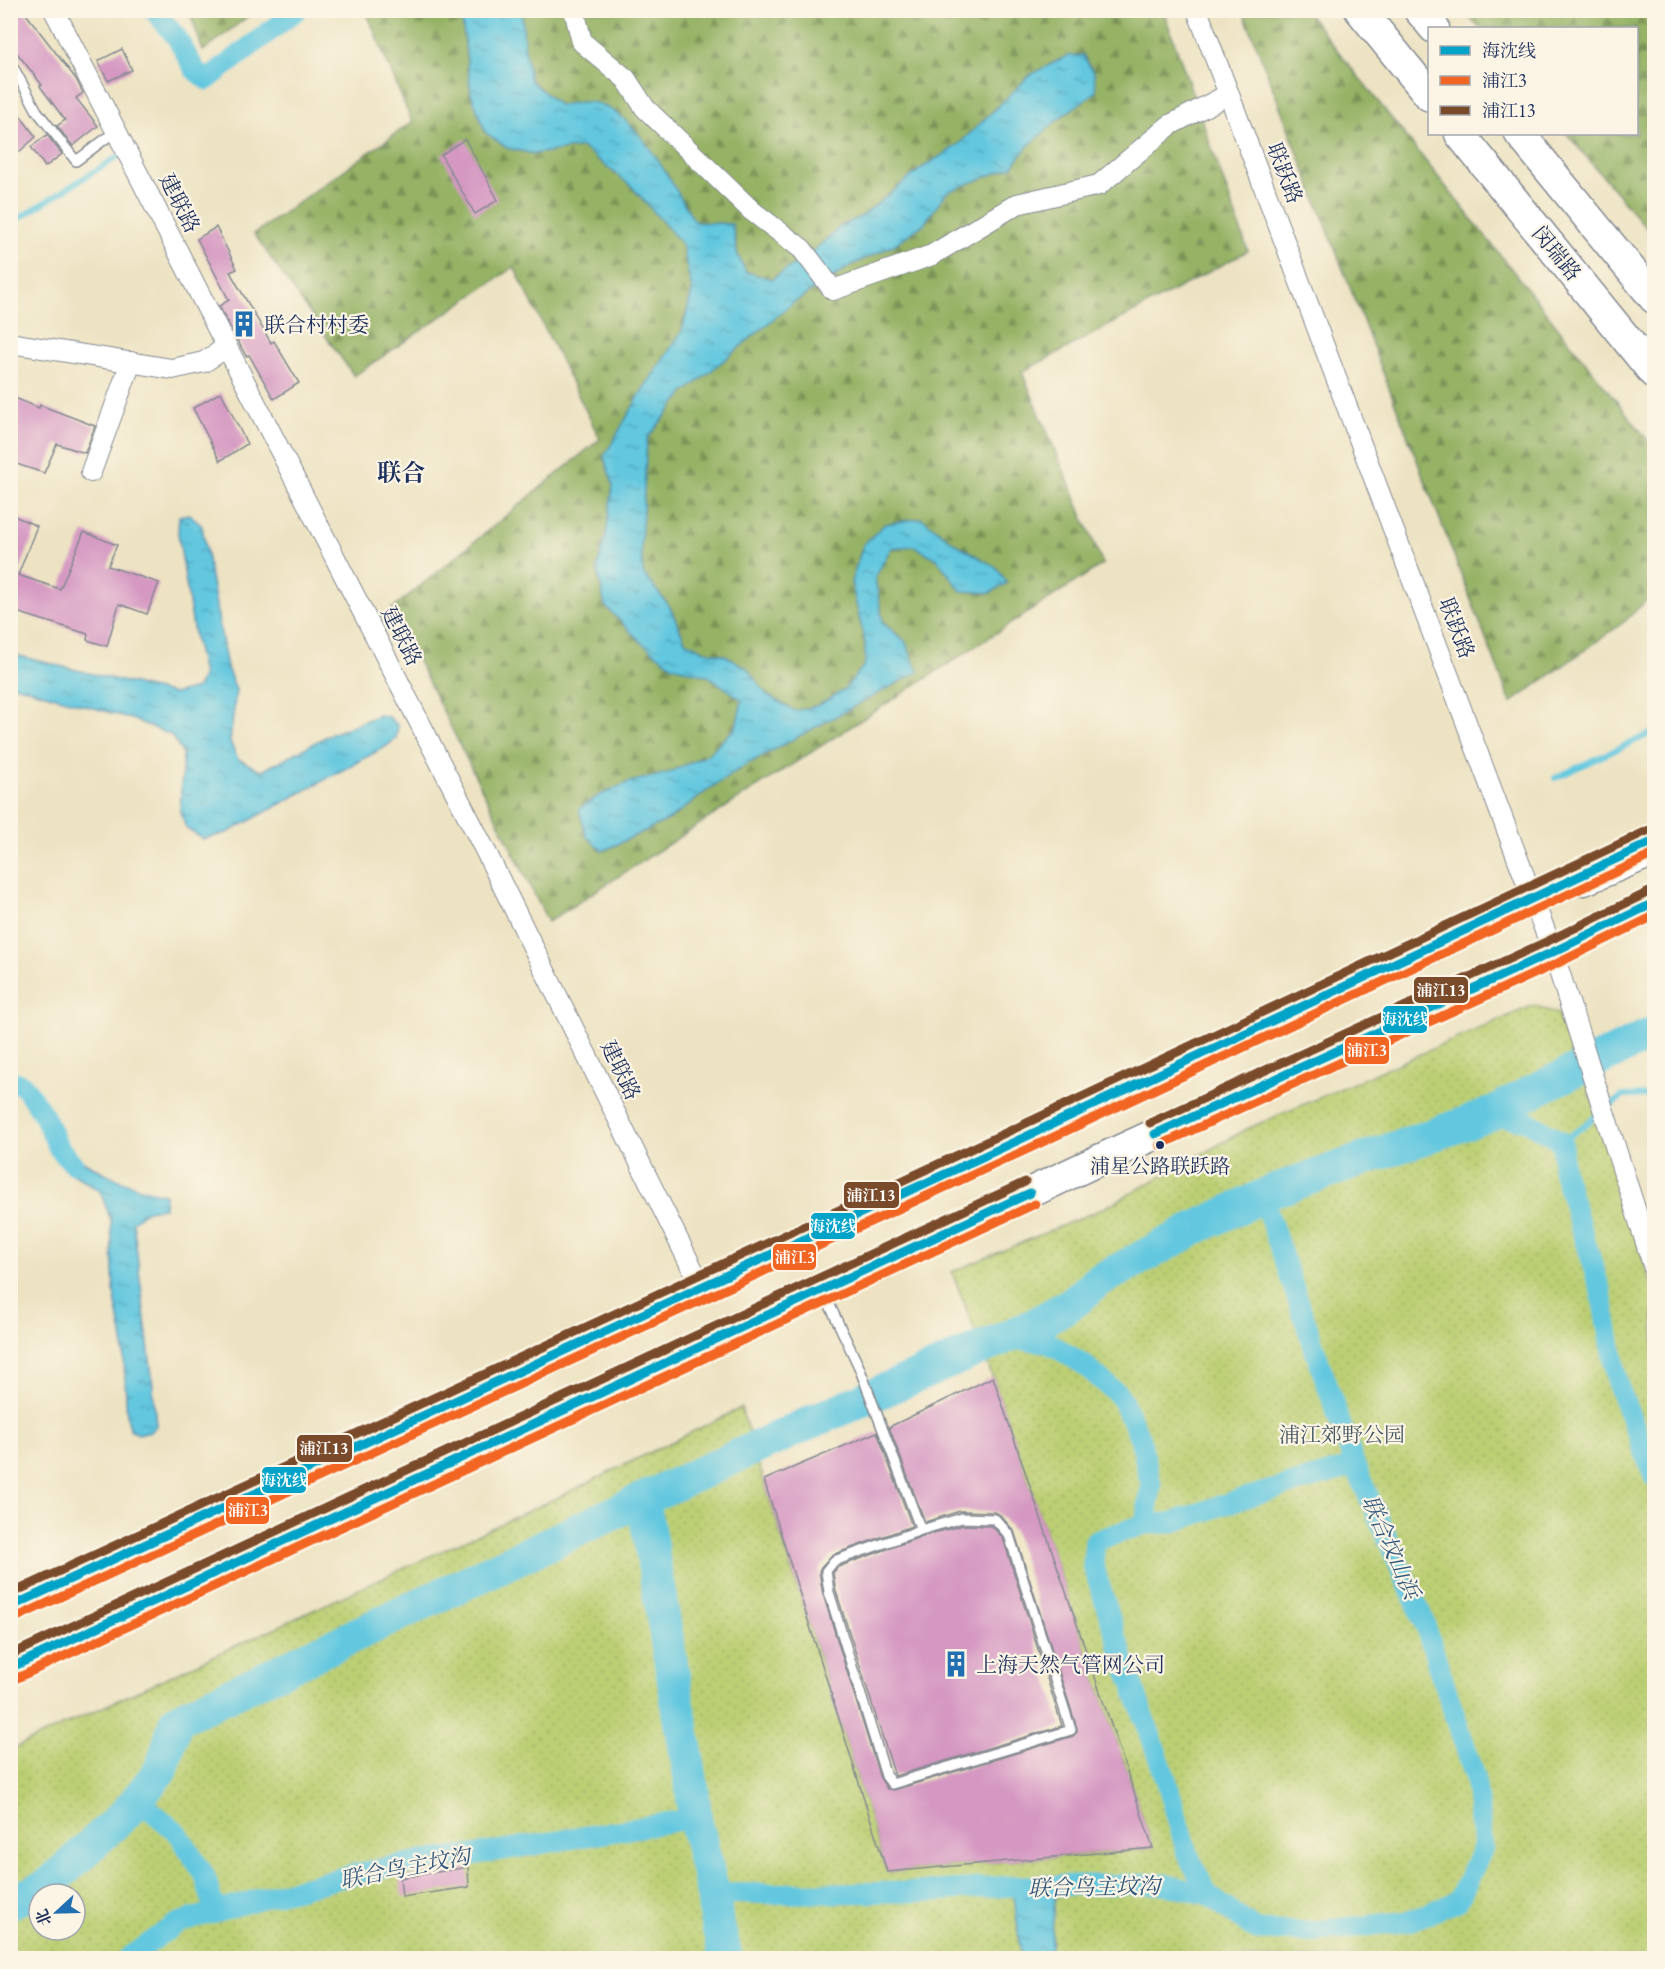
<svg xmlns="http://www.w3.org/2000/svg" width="1665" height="1969" font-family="'EB Garamond','Noto Serif SC',serif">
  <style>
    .forest { fill: url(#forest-firs); stroke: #587062; stroke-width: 1.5 }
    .park { fill: url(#park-dots); stroke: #6c7f68; stroke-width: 1.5; fill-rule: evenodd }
    .water { fill: url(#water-ripples); stroke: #3e7b9e; stroke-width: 1.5 }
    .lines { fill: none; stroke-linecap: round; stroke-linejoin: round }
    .stream { stroke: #62c7df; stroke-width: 6 }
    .canal { stroke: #62c7df; stroke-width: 21 }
    .river { stroke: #62c7df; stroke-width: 34 }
    .building { fill: #d598c2 }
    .lane-casing { stroke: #848990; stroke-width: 12 }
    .street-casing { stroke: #848990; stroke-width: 22 }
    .primary-casing { stroke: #848990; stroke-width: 33 }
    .lane { stroke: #fff; stroke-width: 9 }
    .street { stroke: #fff; stroke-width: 20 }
    .primary { stroke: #fff; stroke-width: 30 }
    .bus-1-casing { stroke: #fcf5e5; stroke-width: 14 }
    .bus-2-casing { stroke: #fcf5e5; stroke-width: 14 }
    .bus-3-casing { stroke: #fcf5e5; stroke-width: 14 }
    .bus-1 { stroke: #01a3c8; stroke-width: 9 }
    .bus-2 { stroke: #f26522; stroke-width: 9 }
    .bus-3 { stroke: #7a4b2a; stroke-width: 9 }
    .bus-dot { fill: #1b2f5e; stroke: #fcf5e5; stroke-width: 2 }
    .labels { text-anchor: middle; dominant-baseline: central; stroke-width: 4.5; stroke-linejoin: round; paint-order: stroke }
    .bus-label { font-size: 20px; fill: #1b2f5e; stroke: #fcf5e5 }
    .street-label { font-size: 21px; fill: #1b2f5e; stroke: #fcf5e5 }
    .poi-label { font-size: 21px; fill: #1b2f5e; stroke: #fcf5e5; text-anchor: start }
    .park-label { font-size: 21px; fill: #435763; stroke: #fcf5e5 }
    .water-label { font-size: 22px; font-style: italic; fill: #2d557e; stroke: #fcf5e5 }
    .quarter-label { font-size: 24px; font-weight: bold; fill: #1b2f5e; stroke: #fcf5e5 }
    .line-badge { stroke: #fcf5e5; stroke-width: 2 }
    .badge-label { font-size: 16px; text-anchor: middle; font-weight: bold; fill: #fff }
  </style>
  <defs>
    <pattern id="forest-firs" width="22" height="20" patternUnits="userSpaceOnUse" patternTransform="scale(1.5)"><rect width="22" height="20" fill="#95b265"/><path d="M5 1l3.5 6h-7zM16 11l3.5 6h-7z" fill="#799156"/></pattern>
    <pattern id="park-dots" width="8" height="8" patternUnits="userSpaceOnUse" patternTransform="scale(1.5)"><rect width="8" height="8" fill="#bccf73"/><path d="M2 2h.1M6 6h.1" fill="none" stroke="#a1b266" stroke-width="1.8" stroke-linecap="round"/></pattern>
    <pattern id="water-ripples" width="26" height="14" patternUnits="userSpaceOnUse" patternTransform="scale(1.5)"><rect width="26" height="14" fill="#62c7df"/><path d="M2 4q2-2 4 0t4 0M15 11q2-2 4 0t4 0" fill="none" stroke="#50a2b8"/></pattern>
  </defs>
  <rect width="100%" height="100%" fill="#fcf5e5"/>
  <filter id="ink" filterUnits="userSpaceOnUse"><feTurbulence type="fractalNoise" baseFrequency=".0167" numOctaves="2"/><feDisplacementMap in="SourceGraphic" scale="12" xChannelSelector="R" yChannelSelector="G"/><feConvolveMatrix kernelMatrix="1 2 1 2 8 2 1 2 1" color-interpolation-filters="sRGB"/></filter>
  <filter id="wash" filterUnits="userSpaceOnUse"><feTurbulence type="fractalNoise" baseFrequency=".008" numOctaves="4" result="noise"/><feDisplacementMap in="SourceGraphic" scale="24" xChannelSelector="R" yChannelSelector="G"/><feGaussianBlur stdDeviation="1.35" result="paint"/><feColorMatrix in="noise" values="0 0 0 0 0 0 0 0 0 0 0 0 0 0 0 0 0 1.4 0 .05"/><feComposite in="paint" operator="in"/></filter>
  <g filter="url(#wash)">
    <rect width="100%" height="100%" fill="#ede3c3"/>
    <g class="forest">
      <polygon points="189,10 255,10 255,11 203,51"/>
      <polygon points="1163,10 1248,251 1022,372 1103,564 548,922 392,609 600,439 514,267 354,376 254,234 412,122 366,11"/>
      <polygon points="1243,11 1306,11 1654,448 1654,593 1624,622 1511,703"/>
      <polygon points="1464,11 1654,11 1654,237 1567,134 1636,134 1636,28 1479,28"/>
    </g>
    <path class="park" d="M 1534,1005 L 1566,1017 L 1654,1293 L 1654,1958 L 11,1958 L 10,1750 L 565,1494 L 741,1408 L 887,1872 L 1153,1848 L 993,1378 L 952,1272 L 1104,1208 L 1249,1128 ZM 39,1894 L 75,1894 L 75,1930 L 39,1930 Z"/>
    <g class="water">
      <path d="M 461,11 L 522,11 L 524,45 L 530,80 L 559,105 C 569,104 581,101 591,102 C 637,109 672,185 695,222 L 732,224 L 738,256 L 746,272 L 772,279 L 810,254 L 841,226 L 862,216 L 923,167 L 958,145 L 1030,75 L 1067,56 L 1083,55 L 1094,73 L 1096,92 L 1061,117 L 1027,147 L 1012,167 L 947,192 L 924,224 L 892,246 L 852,265 L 793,303 L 683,394 L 647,439 L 641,545 L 643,573 L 670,607 L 685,641 L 705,651 L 725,655 L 747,668 L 767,695 L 795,711 L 819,705 L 844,690 L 865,664 L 865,642 L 851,582 L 863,545 L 885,524 L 922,518 L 953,542 L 997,568 L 1007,583 L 990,593 L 961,591 L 937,559 L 914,546 L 891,548 L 875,578 L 883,623 L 905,641 L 918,672 L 744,766 L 712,787 L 670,819 L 603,851 L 586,836 L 579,809 L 600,795 L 629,782 L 668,773 L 707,755 L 736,727 L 742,700 L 708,676 L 673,666 L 643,644 L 605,606 L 597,568 L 606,534 L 613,485 L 604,457 L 640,394 L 682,331 L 692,291 L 682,244 L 631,186 L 582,147 L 534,154 L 507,148 L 485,132 L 471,93 Z"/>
      <polygon points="190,514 202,526 227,668 236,690 230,742 238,759 262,771 329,735 379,715 389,717 398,726 396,738 387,746 227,833 203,839 186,828 180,810 183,754 171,735 129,718 10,684 11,654 174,694 197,688 203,674 194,634 178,533 179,516"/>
      <path d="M 76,1157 C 105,1174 131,1188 165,1194 L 164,1208 L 147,1210 L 133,1221 L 152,1376 L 156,1426 L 151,1431 L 138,1434 L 130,1429 L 127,1417 L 123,1340 L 114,1293 L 111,1220 L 100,1191 L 70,1172 Z"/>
      <polygon points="1013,1886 1056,1886 1050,1958 1021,1958"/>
    </g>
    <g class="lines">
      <g class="stream">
        <polyline points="10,224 124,153"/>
        <polyline points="1555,778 1654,732"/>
        <polyline points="1562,1142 1623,1096 1654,1095"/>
      </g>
      <g class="canal">
        <polyline points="154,10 177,38 195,70 207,80 297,10"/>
        <polyline points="10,1080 24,1086 44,1116 58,1147 73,1164"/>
        <polyline points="1489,1115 1527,1121 1562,1142 1563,1171 1601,1292 1618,1385 1654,1477"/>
        <polyline points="1004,1338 1047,1342 1083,1364 1120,1396 1140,1438 1151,1485 1145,1524 1095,1541 1093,1565 1124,1661 1167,1782 1186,1850 1208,1895"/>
        <polyline points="1145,1524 1171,1523 1231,1502 1355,1466"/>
        <polyline points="137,1799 178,1833 205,1876 215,1912"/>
        <polyline points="713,1894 919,1892 1013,1886 1164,1884 1208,1895 1256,1930 1308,1932 1410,1921 1458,1901 1483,1848 1475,1776 1423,1619 1355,1466 1262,1196"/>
        <polyline points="128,1958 178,1923 269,1896 360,1873 415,1862 473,1855 695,1818"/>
      </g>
      <g class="river">
        <polyline points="643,1499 692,1787 695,1818 713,1894 716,1918 726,1958"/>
        <polyline points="10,1902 46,1887 128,1811 162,1768 176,1720 643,1499 825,1416 1034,1325 1074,1302 1098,1281 1196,1228 1273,1191 1489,1115 1533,1091 1654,1033"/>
      </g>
    </g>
    <g id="blocks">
      <g class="building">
        <polygon points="10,10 23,10 76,79 83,93 76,98 98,126 73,146 57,126 65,120 40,86 42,85 10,44"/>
        <polygon points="122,49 132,70 108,81 98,61"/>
        <polygon points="10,102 36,137 19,152 10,142"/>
        <polygon points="47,135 62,154 45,167 31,147"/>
        <polygon points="465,139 498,200 475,214 441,155"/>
        <polygon points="216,227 237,269 230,272 271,343 274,341 299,383 274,399 249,355 246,356 219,306 229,300 197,239"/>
        <polygon points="221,392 247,444 220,461 193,408"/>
        <polygon points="10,396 39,408 40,405 95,426 85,453 57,444 44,473 10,462"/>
        <polygon points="14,516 37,526 18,575 60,589 84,532 117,545 108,566 159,583 147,614 119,604 107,646 87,640 88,634 10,610 10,526"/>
        <polygon points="993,1377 1153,1848 887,1872 764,1480 877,1432 912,1526 832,1555 821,1567 819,1571 823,1594 880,1778 887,1789 894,1790 1073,1736 1077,1732 1077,1728 1014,1531 1000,1515 995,1512 960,1511 925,1522 889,1427"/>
        <polygon points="963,1525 992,1526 1003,1538 1062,1726 895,1776 836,1591 833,1573 838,1567 923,1536"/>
        <polygon points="468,1867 469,1887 402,1897 400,1878"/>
      </g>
    </g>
  </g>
  <g filter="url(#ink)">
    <use href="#blocks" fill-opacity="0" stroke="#848990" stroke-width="1.5"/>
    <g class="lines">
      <g class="lane-casing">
        <g id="lane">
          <polyline points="10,61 37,111 76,161 116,131"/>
          <polyline points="1573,892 1587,890 1654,862"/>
          <polyline points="824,1293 859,1367 921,1530 962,1518 995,1519 1009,1535 1071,1730 892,1784 886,1776 829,1592 826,1571 834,1561 921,1530"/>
        </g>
      </g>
      <g class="street-casing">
        <g id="street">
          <polyline points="54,10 485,850 701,1286"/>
          <polyline points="574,10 582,42 626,79 645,108 752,211 802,249 833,290 932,255 1017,204 1099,185 1170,125 1229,94"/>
          <polyline points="1197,10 1553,952 1654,1268"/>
          <polyline points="10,343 172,369 204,362 227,347"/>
          <polyline points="91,472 131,362"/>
        </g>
      </g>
      <g class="primary-casing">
        <g id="primary">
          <polyline points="1360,10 1430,96"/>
          <polyline points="1419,10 1434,28"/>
          <polyline points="1460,134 1654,373"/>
          <polyline points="1520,134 1654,298"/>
          <polyline points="10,1607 1023,1138 1654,841"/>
          <polyline points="10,1668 822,1291 1114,1153 1553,952 1654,903"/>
        </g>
      </g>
      <use href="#lane" class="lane"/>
      <use href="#street" class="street"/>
      <use href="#primary" class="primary"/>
      <g class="bus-1-casing">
        <g id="bus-1">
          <polyline points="1155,1134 1553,952 1654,903"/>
          <polyline points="10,1607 1023,1138 1654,841"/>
          <polyline points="10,1668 1030,1193"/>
        </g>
      </g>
      <g class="bus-2-casing">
        <g id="bus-2">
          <polyline points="1160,1145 1558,963 1654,916"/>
          <polyline points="15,1618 1028,1149 1654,854"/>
          <polyline points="15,1679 1035,1204"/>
        </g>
      </g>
      <g class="bus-3-casing">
        <g id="bus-3">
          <polyline points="1150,1123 1548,941 1649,892"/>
          <polyline points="10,1594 1018,1127 1649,830"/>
          <polyline points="10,1655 1025,1182"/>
        </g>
      </g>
      <use href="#bus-1" class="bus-1"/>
      <use href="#bus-2" class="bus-2"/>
      <use href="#bus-3" class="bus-3"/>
    </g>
  </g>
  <defs>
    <g id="building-bare" transform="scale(2.07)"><path d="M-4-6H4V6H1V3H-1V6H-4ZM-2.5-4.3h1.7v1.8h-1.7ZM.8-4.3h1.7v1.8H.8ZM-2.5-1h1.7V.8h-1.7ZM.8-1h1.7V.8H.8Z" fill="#1f6fb2" stroke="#fcf5e5" stroke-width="2.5" paint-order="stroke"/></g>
  </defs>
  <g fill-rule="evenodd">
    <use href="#building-bare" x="244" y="324"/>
    <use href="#building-bare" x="956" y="1664"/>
  </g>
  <circle class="bus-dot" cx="1160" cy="1145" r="5"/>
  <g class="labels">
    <g class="bus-label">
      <text x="1160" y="1166">浦星公路联跃路</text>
    </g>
    <g class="street-label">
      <text transform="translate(1285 173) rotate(69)">联跃路</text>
      <text transform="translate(180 203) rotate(63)">建联路</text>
      <text transform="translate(1557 253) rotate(51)">闵瑞路</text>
      <text transform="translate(1457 628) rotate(69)">联跃路</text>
      <text transform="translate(402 636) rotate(63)">建联路</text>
      <text transform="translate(621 1070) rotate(64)">建联路</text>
    </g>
    <g class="poi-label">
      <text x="264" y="324">联合村村委</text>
      <text x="976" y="1664">上海天然气管网公司</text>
    </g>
    <g class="park-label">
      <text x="1342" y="1434">浦江郊野公园</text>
    </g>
    <g class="water-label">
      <text transform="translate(1391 1547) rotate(66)">联合坟山浜</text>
      <text transform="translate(405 1868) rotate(-11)">联合鸟主坟沟</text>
      <text transform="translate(1094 1887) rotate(-1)">联合鸟主坟沟</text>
    </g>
    <g class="quarter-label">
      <text x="401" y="472">联合</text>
    </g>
  </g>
  <g class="line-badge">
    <rect x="1413" y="976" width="56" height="28" rx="6" fill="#7a4b2a"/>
    <rect x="1382" y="1005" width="46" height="29" rx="6" fill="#01a3c8"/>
    <rect x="1344" y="1036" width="46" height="29" rx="6" fill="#f26522"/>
    <rect x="843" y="1181" width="57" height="28" rx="6" fill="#7a4b2a"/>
    <rect x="810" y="1212" width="46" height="28" rx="6" fill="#01a3c8"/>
    <rect x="772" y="1243" width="45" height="28" rx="6" fill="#f26522"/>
    <rect x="296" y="1434" width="57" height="29" rx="6" fill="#7a4b2a"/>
    <rect x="261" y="1466" width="46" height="28" rx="6" fill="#01a3c8"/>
    <rect x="225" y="1496" width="45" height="29" rx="6" fill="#f26522"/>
  </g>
  <g class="badge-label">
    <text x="1441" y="996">浦江13</text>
    <text x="1405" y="1025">海沈线</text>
    <text x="1367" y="1056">浦江3</text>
    <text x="871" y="1201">浦江13</text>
    <text x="833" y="1232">海沈线</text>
    <text x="795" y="1263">浦江3</text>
    <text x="324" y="1454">浦江13</text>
    <text x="284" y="1486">海沈线</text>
    <text x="248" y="1516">浦江3</text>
  </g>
  <rect width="1665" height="1969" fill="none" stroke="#fcf5e5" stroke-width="36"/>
  <rect x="1428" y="27" width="210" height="108" fill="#fcf5e5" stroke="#a2a6af" stroke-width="1.5"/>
  <rect x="1440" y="46" width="30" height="9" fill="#01a3c8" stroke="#a2a6af" stroke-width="1.5"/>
  <text x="1482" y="57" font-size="18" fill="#1b2f5e">海沈线</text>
  <rect x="1440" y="76" width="30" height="9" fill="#f26522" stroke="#a2a6af" stroke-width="1.5"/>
  <text x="1482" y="87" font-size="18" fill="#1b2f5e">浦江3</text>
  <rect x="1440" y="106" width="30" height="9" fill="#7a4b2a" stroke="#a2a6af" stroke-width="1.5"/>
  <text x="1482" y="117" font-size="18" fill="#1b2f5e">浦江13</text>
  <g transform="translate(57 1912) rotate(248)"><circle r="28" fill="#fcf5e5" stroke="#a2a6af" stroke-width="1.5"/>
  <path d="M0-4.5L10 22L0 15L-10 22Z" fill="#1f6fb2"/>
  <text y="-9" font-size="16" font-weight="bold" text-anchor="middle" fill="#1b2f5e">北</text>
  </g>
</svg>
